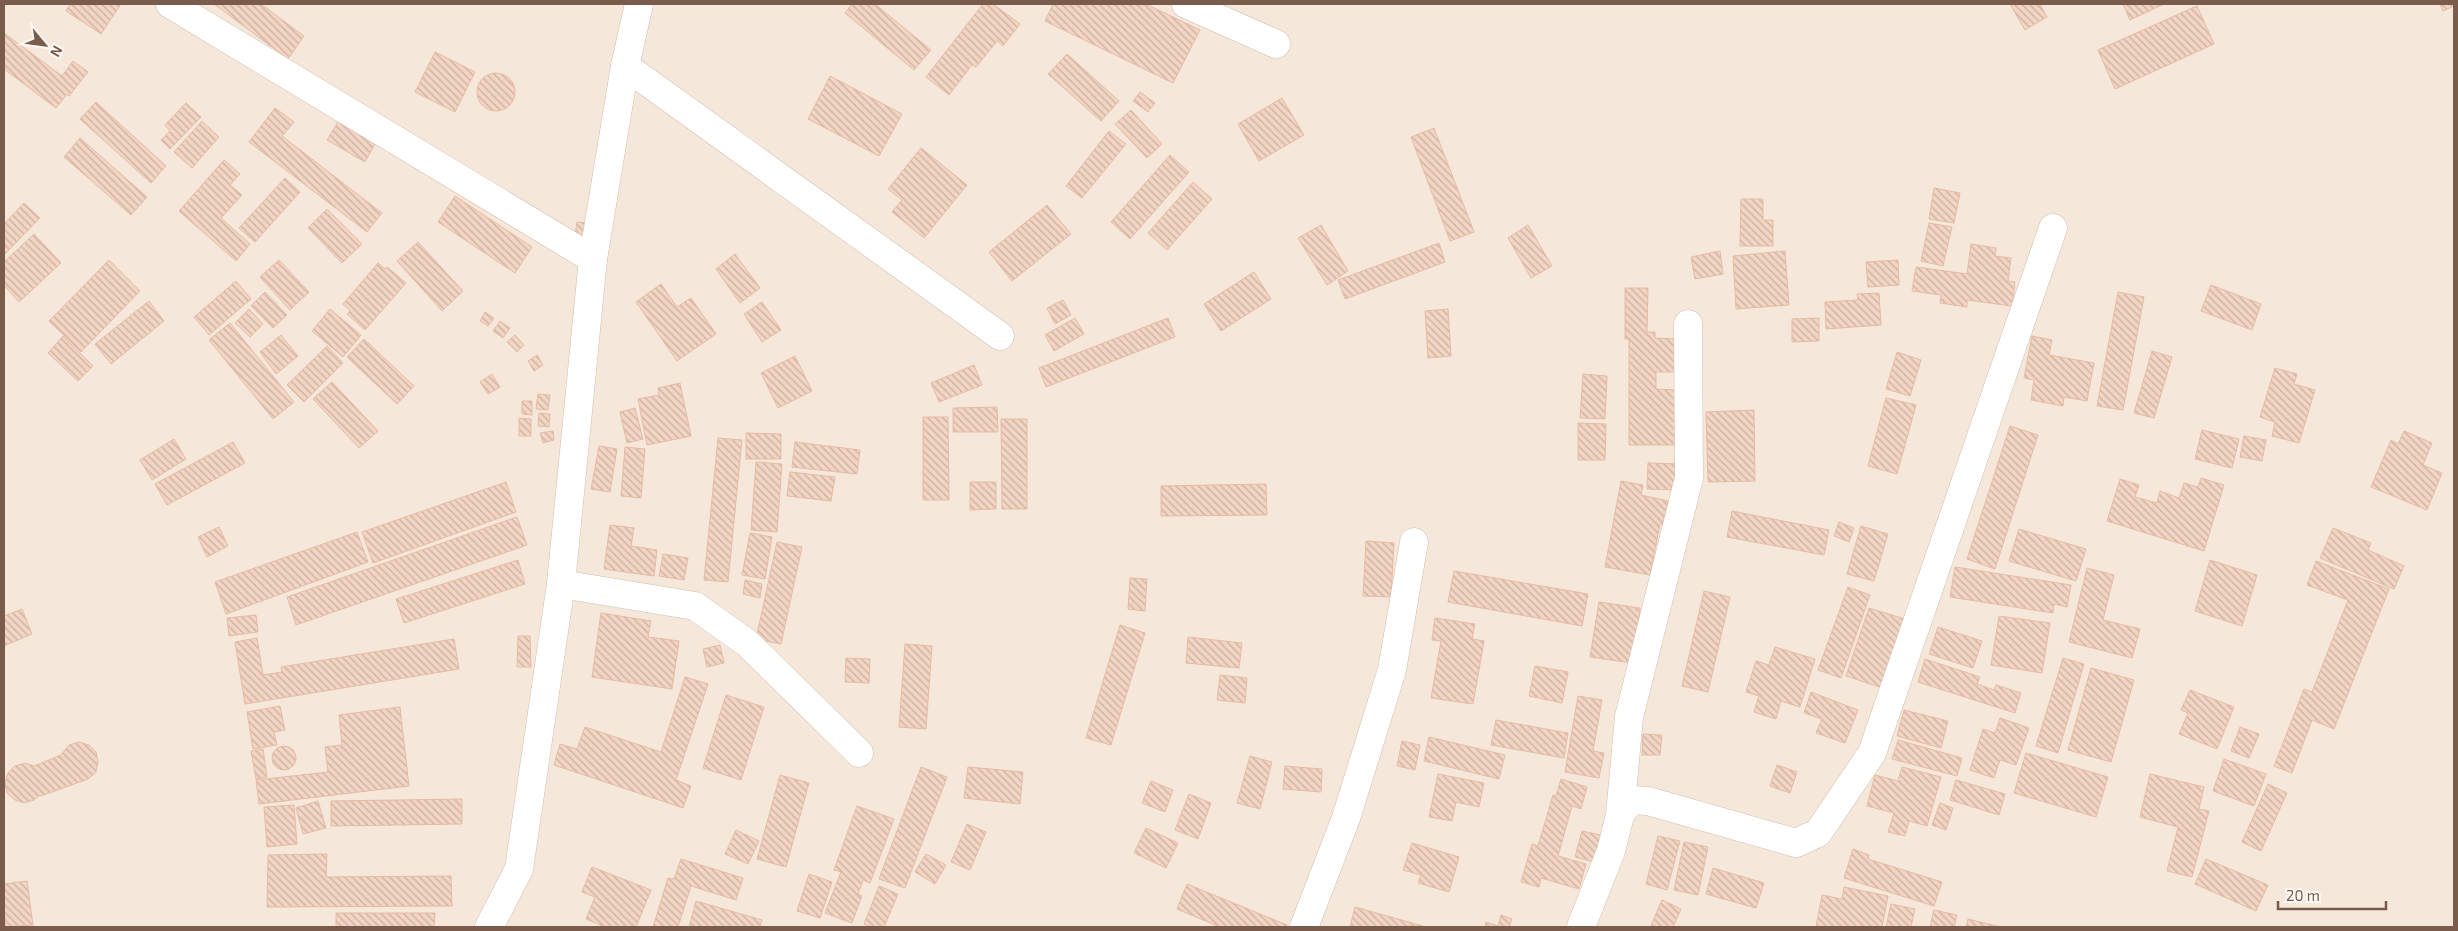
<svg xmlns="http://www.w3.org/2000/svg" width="2458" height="931" font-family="'Exo 2',sans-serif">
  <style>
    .residential { fill: #f5e8da }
    .building { fill: url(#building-back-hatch); stroke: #e6bba3 }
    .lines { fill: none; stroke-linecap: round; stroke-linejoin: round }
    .minor-casing { stroke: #d1beb0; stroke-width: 29 }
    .minor { stroke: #fff; stroke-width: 28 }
  </style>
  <defs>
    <pattern id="building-back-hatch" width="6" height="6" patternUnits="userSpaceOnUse" patternTransform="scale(1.25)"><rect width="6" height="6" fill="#f3d5c3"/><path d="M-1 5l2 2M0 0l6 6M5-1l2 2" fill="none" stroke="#cab0a1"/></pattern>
  </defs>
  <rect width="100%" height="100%" fill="#fdf6ec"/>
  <rect class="residential" x="4" y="4" width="2450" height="923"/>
  <g class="building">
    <polygon points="70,4 121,4 101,34 66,11"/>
    <polygon points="214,4 261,4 304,36 288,59"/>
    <polygon points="852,4 875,4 931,50 914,70 845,13"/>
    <polygon points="983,4 993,4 1020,24 1003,46 997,41 976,67 972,65 949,95 926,77"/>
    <polygon points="1053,4 1146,4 1200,30 1173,83 1045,21"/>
    <polygon points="2010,4 2040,4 2047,17 2025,30"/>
    <polygon points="2123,4 2164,4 2130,20"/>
    <polygon points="2440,4 2454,4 2454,6 2443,11"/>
    <polygon points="2197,6 2214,44 2115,89 2098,50"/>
    <polygon points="4,33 62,76 73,61 88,72 69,96 67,94 56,108 4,69"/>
    <polygon points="435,52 475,72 455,112 415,92"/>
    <polygon points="1067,54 1119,101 1101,121 1048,74"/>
    <circle cx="496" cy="92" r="19"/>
    <polygon points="830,76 902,114 879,156 808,119"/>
    <polygon points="1140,92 1155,103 1148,112 1133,101"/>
    <polygon points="1282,98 1304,135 1259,161 1238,124"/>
    <polygon points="96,102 166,166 151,183 80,119"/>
    <polygon points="186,103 201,117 170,149 161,140 170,131 165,125"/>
    <polygon points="275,108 294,122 282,136 382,213 367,232 249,142"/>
    <polygon points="1131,110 1162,144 1147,158 1115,124"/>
    <polygon points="341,117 378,138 365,162 327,140"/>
    <polygon points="202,121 219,137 192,168 174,152"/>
    <polygon points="1434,128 1474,232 1450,241 1411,137"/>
    <polygon points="1109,131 1126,144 1082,198 1066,186"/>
    <polygon points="80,138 147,197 131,215 64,157"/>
    <polygon points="921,148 967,185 924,238 892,212 902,200 888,189"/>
    <polygon points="1170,155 1189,172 1130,239 1111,222"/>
    <polygon points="224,160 240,174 230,185 242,195 221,218 250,244 236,261 179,211"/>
    <polygon points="285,178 300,192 255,242 239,228"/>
    <polygon points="1193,182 1212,199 1167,250 1148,233"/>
    <polygon points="1934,188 1960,193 1954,223 1929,219"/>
    <polygon points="455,196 532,247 515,273 438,222"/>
    <polygon points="1741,199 1763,199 1763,220 1773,220 1773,246 1740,246"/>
    <polygon points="24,203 40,218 4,255 4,224"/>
    <polygon points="1047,205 1071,234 1012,281 989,252"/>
    <polygon points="327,209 362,244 342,263 308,228"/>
    <polygon points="577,222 587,223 585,243 574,242"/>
    <polygon points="1929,223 1952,227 1943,266 1921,261"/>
    <polygon points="1321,225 1348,271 1327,285 1298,238"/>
    <polygon points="1528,225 1552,266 1531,278 1508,238"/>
    <polygon points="34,234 61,263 19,302 4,285 4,262"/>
    <polygon points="418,242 463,291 442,311 397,261"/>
    <polygon points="1439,243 1445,262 1345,299 1338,280"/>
    <polygon points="1971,244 1996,248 1995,256 2011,258 2008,281 2015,282 2012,306 1967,300 1967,307 1940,303 1941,295 1912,291 1916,267 1967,274"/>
    <polygon points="1720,251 1723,274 1695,279 1691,257"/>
    <polygon points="1785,251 1789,305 1736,309 1733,256"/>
    <polygon points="735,254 760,288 740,303 716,269"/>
    <polygon points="109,260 140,291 81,352 49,321"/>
    <polygon points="279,260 309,292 290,310 260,277"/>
    <polygon points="1898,260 1899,285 1868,287 1866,262"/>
    <polygon points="378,263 385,269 387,267 406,283 365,330 347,314 350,311 343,304"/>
    <polygon points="1254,272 1271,299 1221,331 1204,304"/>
    <polygon points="236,281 251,299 209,335 194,317"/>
    <polygon points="661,284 677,307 691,298 716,334 677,361 636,302"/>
    <polygon points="2211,285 2261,304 2252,330 2201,311"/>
    <polygon points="1625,288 1648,288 1647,332 1655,332 1655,338 1676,339 1676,372 1656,372 1656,389 1676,390 1675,445 1629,445 1629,339 1625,339"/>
    <polygon points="265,292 287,315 273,328 251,306"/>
    <polygon points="2118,292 2144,297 2123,410 2097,406"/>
    <polygon points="1879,293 1881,325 1826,329 1825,302 1858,300 1857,294"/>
    <polygon points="1063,300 1071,315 1055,324 1047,308"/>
    <polygon points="149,301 164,321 111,364 95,344"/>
    <polygon points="762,302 781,330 762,342 744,314"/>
    <polygon points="249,309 263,324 250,337 235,323"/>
    <polygon points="330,309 361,335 343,357 312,331"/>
    <polygon points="1448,309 1451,356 1428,358 1425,311"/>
    <polygon points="485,312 494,318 488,326 480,321"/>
    <polygon points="1075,318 1084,334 1054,351 1045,335"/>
    <polygon points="1168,318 1175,337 1046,387 1039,368"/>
    <polygon points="1819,318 1819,341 1792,342 1792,319"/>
    <polygon points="500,321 510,328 503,338 493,331"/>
    <polygon points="230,323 294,402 273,419 209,340"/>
    <polygon points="281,335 298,356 276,374 260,352"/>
    <polygon points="515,335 524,345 517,352 507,342"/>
    <polygon points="63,336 93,366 78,381 48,353"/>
    <polygon points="2032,336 2052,340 2049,355 2094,363 2087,401 2064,397 2063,406 2031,400 2034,380 2024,378"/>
    <polygon points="364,339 414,386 397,404 347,357"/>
    <polygon points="327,346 343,363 304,402 287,385"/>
    <polygon points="2152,351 2172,357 2154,418 2134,413"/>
    <polygon points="1897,352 1921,360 1910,396 1886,389"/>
    <polygon points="537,355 543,365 534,371 528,361"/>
    <polygon points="795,356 812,391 778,408 761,373"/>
    <polygon points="974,365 982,385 939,402 931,383"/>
    <polygon points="2275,368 2297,374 2294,384 2315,390 2299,443 2272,436 2275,422 2260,417"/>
    <polygon points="492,374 500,387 488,394 480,382"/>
    <polygon points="1583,374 1607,376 1605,419 1580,418"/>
    <polygon points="332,382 378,431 359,448 313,399"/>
    <polygon points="680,383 691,436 647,445 638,399 659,395 658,388"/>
    <polygon points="538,394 550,395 548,410 536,409"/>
    <polygon points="1886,398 1916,405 1897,474 1868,466"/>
    <polygon points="522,401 532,401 532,415 522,414"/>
    <polygon points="997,407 998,432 953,432 953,408"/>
    <polygon points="635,408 643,439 627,443 620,412"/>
    <polygon points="1754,410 1755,481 1708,482 1706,412"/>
    <polygon points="539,413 550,414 549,427 538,426"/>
    <polygon points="923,417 948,417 949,500 923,500"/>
    <polygon points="519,418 531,419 531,436 519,436"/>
    <polygon points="1001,419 1027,419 1027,509 1002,509"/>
    <polygon points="1578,423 1606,424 1605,460 1578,460"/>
    <polygon points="2010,426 2038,435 1995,569 1967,559"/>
    <polygon points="2202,430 2239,439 2232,468 2195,459"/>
    <polygon points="553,431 554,440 543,443 540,433"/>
    <polygon points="2404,431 2432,443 2423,465 2442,473 2427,510 2371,487 2391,440 2398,444"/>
    <polygon points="746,433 781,434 781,459 746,459"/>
    <polygon points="2244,436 2266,440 2262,461 2240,457"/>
    <polygon points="718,438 742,440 728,582 704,580"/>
    <polygon points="174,439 186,459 152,480 140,460"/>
    <polygon points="233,442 245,463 167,505 155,484"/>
    <polygon points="795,442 860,450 857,474 792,467"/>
    <polygon points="599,446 617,449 610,492 591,489"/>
    <polygon points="625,447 645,449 641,498 621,496"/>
    <polygon points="756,462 782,464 777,532 751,530"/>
    <polygon points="1648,463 1678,464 1677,490 1647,489"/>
    <polygon points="790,472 835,477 831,501 787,496"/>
    <polygon points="2201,478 2224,485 2204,551 2107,521 2120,479 2139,485 2135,497 2157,503 2160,491 2179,498 2184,483 2198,487"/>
    <polygon points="1621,481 1643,485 1641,495 1668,501 1663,524 1660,524 1650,575 1605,567"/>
    <polygon points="506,482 516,512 373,563 362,532"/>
    <polygon points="970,482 996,482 996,509 970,510"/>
    <polygon points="1266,484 1267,515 1161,516 1161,486"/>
    <polygon points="1732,511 1829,530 1824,555 1727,537"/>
    <polygon points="517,517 527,545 296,625 287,597"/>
    <polygon points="1839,522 1854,528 1849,542 1834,536"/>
    <polygon points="610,525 634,528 631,546 657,550 654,576 604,569"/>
    <polygon points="1861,526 1888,534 1874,581 1847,574"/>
    <polygon points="219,527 228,546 207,557 198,537"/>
    <polygon points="2333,528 2371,543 2368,550 2404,566 2394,589 2320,558"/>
    <polygon points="2019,529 2086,549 2076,581 2009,561"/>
    <polygon points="357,532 368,562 226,614 215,582"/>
    <polygon points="750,533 772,537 765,579 742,575"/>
    <polygon points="1366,541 1394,543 1391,597 1363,596"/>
    <polygon points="777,542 802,547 781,644 756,639"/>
    <polygon points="663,554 688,558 684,580 659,576"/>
    <polygon points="518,560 525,584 404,623 396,599"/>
    <polygon points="2210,560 2257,575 2242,626 2195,611"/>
    <polygon points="2316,561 2389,589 2334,729 2312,720 2292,773 2274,766 2304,689 2312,692 2348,600 2307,585"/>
    <polygon points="1955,567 2071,585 2067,607 2054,604 2053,613 1950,597"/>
    <polygon points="2087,568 2114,575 2103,620 2140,629 2132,658 2069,642"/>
    <polygon points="1454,571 1588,594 1582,626 1448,602"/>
    <polygon points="1130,578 1147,579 1145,611 1128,609"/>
    <polygon points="745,580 762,584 760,598 743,594"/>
    <polygon points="1848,587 1870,595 1841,678 1818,670"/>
    <polygon points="1704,591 1730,597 1708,692 1682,686"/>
    <polygon points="1599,602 1640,608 1639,618 1647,619 1639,664 1590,657"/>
    <polygon points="1869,608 1908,620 1885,689 1846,676"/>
    <polygon points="22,609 32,634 4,646 4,616"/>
    <polygon points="601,613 651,621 648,637 679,641 672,689 592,677"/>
    <polygon points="256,615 258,632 229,636 227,618"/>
    <polygon points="1999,616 2050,623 2042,673 1991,665"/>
    <polygon points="1435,618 1475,624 1472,639 1484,641 1473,704 1431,698 1441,641 1432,640"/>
    <polygon points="1120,625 1145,633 1111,745 1086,738"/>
    <polygon points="1938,627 1982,641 1973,668 1929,654"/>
    <polygon points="518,636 530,636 531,667 517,667"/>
    <polygon points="1188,637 1242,643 1239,668 1186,663"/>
    <polygon points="257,638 263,675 282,672 281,667 454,639 459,669 245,704 235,642"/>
    <polygon points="905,644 932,646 926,729 899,727"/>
    <polygon points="720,645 724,663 707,667 703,649"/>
    <polygon points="1775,647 1815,659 1800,707 1781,701 1776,719 1754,712 1759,696 1746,692 1756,661 1769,665"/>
    <polygon points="846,658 870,659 869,683 845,682"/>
    <polygon points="2063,658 2084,664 2058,753 2036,746"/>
    <polygon points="1925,659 1980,677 1977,684 1994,690 1996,685 2021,693 2015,713 1918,682"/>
    <polygon points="1535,666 1568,672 1562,703 1529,696"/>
    <polygon points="2091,668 2134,680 2111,762 2068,750"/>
    <polygon points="1220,675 1247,678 1245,703 1217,700"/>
    <polygon points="685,677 708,684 676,780 691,786 683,808 554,765 560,744 577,749 585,727 661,752"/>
    <polygon points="2190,690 2234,707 2217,749 2179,734 2188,713 2181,710"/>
    <polygon points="1811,692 1858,710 1845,743 1816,733 1822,719 1804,713"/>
    <polygon points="726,695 764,707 741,780 703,768"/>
    <polygon points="1578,696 1602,700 1593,751 1604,753 1599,778 1565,772"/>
    <polygon points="280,706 285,730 274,732 277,745 253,749 247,712"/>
    <polygon points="400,707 409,786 259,804 256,780 328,772 325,747 342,745 339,715"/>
    <polygon points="1904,710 1948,721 1941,748 1897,736"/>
    <polygon points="2000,718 2029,728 2016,765 2000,760 1994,778 1970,770 1983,729 1995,733"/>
    <polygon points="1496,720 1568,733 1564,758 1491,745"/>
    <polygon points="2240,727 2259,734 2249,758 2231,751"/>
    <polygon points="1643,734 1662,735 1660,755 1642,755"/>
    <polygon points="1429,737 1505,755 1499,779 1424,761"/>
    <polygon points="1898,740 1962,758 1957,776 1892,759"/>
    <polygon points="1402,741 1420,745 1415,770 1397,766"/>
    <polygon points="79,742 89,745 96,752 98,762 96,772 88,779 41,796 40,795 34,800 24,803 15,800 7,793 5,783 8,773 15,766 25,763 34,766 61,755 69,745"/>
    <circle cx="284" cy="758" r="12"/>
    <polygon points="263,749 267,777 256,779 251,751"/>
    <polygon points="2026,753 2108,777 2096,817 2014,793"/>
    <polygon points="1250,756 1272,762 1260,809 1237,803"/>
    <polygon points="2224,759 2266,774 2254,806 2213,791"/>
    <polygon points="1777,765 1797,772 1790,793 1770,786"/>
    <polygon points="1285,766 1322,769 1321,792 1283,789"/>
    <polygon points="921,767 947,777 905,888 879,879"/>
    <polygon points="968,767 1023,772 1020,804 964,798"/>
    <polygon points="1902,767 1941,777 1927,826 1909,821 1905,836 1888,832 1894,813 1867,806 1875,775 1898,781"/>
    <polygon points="1438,774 1484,783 1479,807 1456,802 1452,821 1429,817"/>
    <polygon points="2150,774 2204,787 2199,809 2209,811 2192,877 2167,871 2178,827 2140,817"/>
    <polygon points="780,775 809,783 786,867 757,859"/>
    <polygon points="1561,779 1587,787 1581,809 1572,806 1558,856 1586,864 1579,889 1541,878 1539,887 1521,882 1532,844 1538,846 1553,795 1556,796"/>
    <polygon points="1956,780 2005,794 1999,815 1950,800"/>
    <polygon points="1151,781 1173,790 1165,812 1142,803"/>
    <polygon points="2268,784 2287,793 2261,851 2242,842"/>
    <polygon points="1189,794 1211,803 1198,839 1175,830"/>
    <polygon points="462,799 462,824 331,826 331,801"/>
    <polygon points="318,801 326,828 303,834 296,808"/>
    <polygon points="1940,803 1953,808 1946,830 1932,825"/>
    <polygon points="294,805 297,844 267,847 264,807"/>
    <polygon points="857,806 894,819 870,883 863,880 858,894 862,896 852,923 825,913 841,872 834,870"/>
    <polygon points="967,824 986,832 970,870 951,862"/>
    <polygon points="1146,828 1178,843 1166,868 1134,853"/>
    <polygon points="736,830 759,841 748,864 725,854"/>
    <polygon points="1582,831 1605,836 1598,863 1575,857"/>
    <polygon points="1658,836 1680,841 1667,890 1646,884"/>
    <polygon points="1684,842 1708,847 1698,895 1674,890"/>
    <polygon points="1412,843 1459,857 1449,892 1418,883 1421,875 1403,870"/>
    <polygon points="1853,849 1869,855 1868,859 1942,882 1934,906 1844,878"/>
    <polygon points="327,854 326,877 451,876 452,906 267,907 268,855"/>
    <polygon points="926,854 946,865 935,884 915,872"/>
    <polygon points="681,859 743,878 736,900 691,886 678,927 653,927 668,878 674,879"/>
    <polygon points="2206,859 2268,885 2256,911 2195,884"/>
    <polygon points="592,867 651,890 636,927 605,927 586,919 595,897 582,892"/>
    <polygon points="1713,868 1764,883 1756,908 1706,894"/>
    <polygon points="809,874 832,882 820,918 797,911"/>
    <polygon points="27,881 33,925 5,927 4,884"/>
    <polygon points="1187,884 1287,925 1286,927 1220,927 1177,909"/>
    <polygon points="879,886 898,894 884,927 871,927 864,924"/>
    <polygon points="1844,887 1888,896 1882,927 1816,927 1822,895 1842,899"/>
    <polygon points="1662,900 1681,909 1673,927 1656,927 1651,925"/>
    <polygon points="696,901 762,920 760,927 689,927"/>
    <polygon points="1891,904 1915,909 1911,927 1886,927"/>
    <polygon points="1355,907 1423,926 1350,927"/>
    <polygon points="1934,910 1957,915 1954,927 1930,927"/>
    <polygon points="336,913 435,913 434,927 336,927"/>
    <polygon points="1501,915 1512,919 1509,927 1485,927 1486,922 1498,926"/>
    <polygon points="1968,919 2001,927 1966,927"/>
  </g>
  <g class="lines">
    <g class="minor-casing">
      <g id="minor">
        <polyline points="170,4 593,259"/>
        <polyline points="1186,4 1276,44"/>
        <polyline points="625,66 1000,336"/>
        <polyline points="561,584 695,606 747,643 859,753"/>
        <polyline points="1620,815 1629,717 1689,478 1688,324"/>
        <polyline points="489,927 519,869 561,584 593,259 625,66 639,4"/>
        <polyline points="1304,927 1346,818 1392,670 1414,542"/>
        <polyline points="1581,927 1611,851 1620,815 1631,800 1648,801 1796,843 1818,833 1872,753 2053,228"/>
      </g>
    </g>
    <use href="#minor" class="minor"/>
  </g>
  <rect width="2458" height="931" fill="none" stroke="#7a5c4d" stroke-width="10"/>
  <g transform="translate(45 45) rotate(119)" stroke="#fffaf3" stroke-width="4" paint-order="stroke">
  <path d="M0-4L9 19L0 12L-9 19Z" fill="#7a5c4d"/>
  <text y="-8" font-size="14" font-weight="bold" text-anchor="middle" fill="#7a5c4d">N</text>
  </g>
  <path d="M2278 901v8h108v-8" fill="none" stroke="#7a5c4d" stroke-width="2.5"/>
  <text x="2286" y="901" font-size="15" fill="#7a5c4d" stroke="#fffaf3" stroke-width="4" paint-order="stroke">20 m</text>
</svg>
